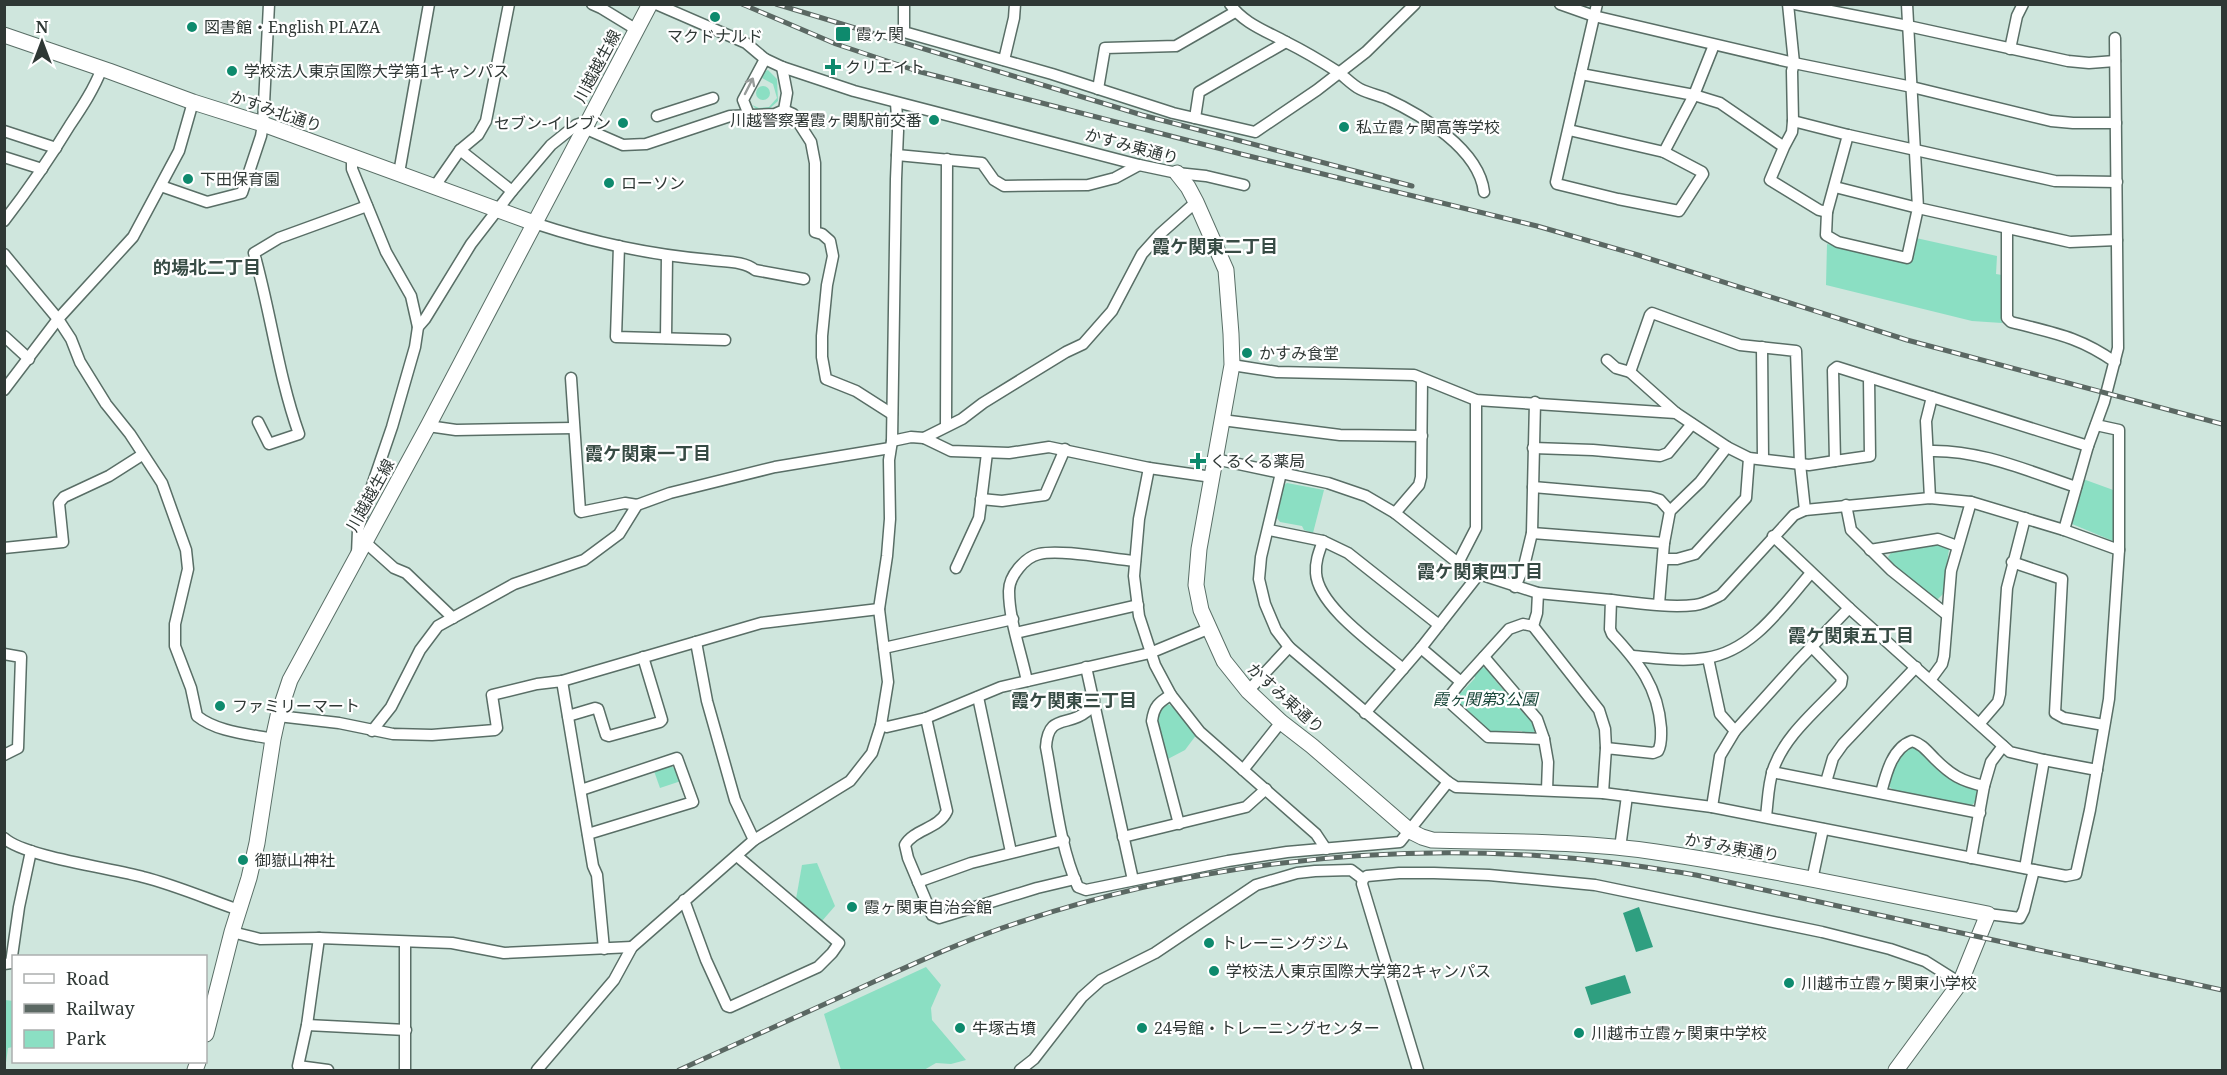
<svg xmlns="http://www.w3.org/2000/svg" width="2227" height="1075" font-family="'Noto Serif','Noto Sans JP',serif">
  <style>
    .green { fill: #8bdfc3 }
    .water { fill: #2f9f80 }
    .lines { fill: none; stroke-linecap: round; stroke-linejoin: round }
    .street-casing { stroke: #596e66; stroke-width: 13 }
    .secondary-casing { stroke: #596e66; stroke-width: 17 }
    .street { stroke: #fff; stroke-width: 10 }
    .secondary { stroke: #fff; stroke-width: 15 }
    .rail-casing { stroke: #5b6863; stroke-width: 5 }
    .rail { stroke: #fff; stroke-width: 3; stroke-dasharray: 9; stroke-linecap: butt }
    .oneway { stroke: #979c9a }
    .poi-dot { fill: #0e8a6d; stroke: #fff; stroke-width: 2 }
    .labels { text-anchor: middle; dominant-baseline: central; stroke-width: 4.5; stroke-linejoin: round; paint-order: stroke }
    .poi-label { font-size: 16px; fill: #2f3835; stroke: #fff; text-anchor: start }
    .street-label { font-size: 16px; fill: #2f3835; stroke: #fff }
    .park-label { font-size: 16px; font-style: italic; fill: #164437; stroke: #fff }
    .neighbourhood-label { font-size: 18px; font-weight: bold; fill: #374b44; stroke: #fff }
  </style>
  <rect width="100%" height="100%" fill="#cfe6dd"/>
  <g class="green">
    <polygon points="768,70 777,79 778,101 769,109 756,109 752,105 759,108 769,107 777,98 773,84 762,78 765,71"/>
    <circle cx="763" cy="93" r="7"/>
    <polygon points="1916,238 1997,256 1996,274 2002,275 2002,323 1972,321 1826,285 1827,244 1911,262"/>
    <polygon points="2083,479 2116,491 2117,535 2113,541 2072,524"/>
    <polygon points="1287,483 1324,490 1313,533 1304,530 1302,526 1280,522 1277,518 1284,485"/>
    <polygon points="1935,544 1944,544 1949,549 1943,594 1937,600 1933,599 1893,565 1888,557 1891,553 1895,550"/>
    <path d="M 1481,667 L 1487,668 L 1495,675 L 1494,679 L 1525,715 L 1529,714 L 1537,725 C 1535,733 1532,735 1524,735 L 1522,731 L 1503,731 L 1501,734 L 1489,732 L 1477,724 L 1477,719 L 1462,705 L 1458,706 L 1453,698 L 1458,691 L 1462,692 L 1475,678 L 1474,674 Z"/>
    <path d="M 1167,704 C 1176,706 1190,726 1197,734 L 1185,750 L 1166,760 L 1157,716 L 1162,705 Z"/>
    <path d="M 1912,745 C 1929,753 1940,772 1956,782 C 1964,787 1971,786 1978,791 C 1977,799 1976,803 1969,807 L 1894,791 L 1889,786 C 1888,771 1900,753 1912,745 Z"/>
    <polygon points="671,766 678,771 681,781 660,788 654,771"/>
    <polygon points="817,863 835,906 822,921 796,899 802,865"/>
    <polygon points="926,967 941,985 931,1008 932,1020 966,1060 951,1064 936,1063 924,1070 841,1070 824,1014"/>
    <polygon points="5,1000 14,1001 13,1047 8,1048 5,1070"/>
  </g>
  <g class="water">
    <polygon points="1639,907 1653,947 1636,952 1623,913"/>
    <polygon points="1625,975 1631,993 1591,1005 1585,987"/>
  </g>
  <g class="lines">
    <g class="street-casing">
      <g id="street">
        <polyline points="509,4 486,121 478,135 460,150 512,191"/>
        <polyline points="592,4 601,8 637,30"/>
        <polyline points="656,4 746,43 765,59 782,67 854,91 1139,165 1177,173 1206,176 1244,185"/>
        <polyline points="904,4 904,32 1052,74 1173,113 1255,132 1317,90 1366,52 1415,4"/>
        <path d="M 1230,4 C 1243,23 1266,31 1286,42 C 1304,51 1321,61 1338,72 C 1345,77 1352,85 1360,89 C 1368,93 1377,95 1385,98 C 1422,115 1479,149 1484,192"/>
        <polyline points="1560,4 1594,16 1794,63 1912,87 2051,121 2073,123 2116,123"/>
        <polyline points="1788,4 1794,63 1792,71 1793,121"/>
        <polyline points="1795,4 1908,26 2068,61 2089,63 2115,61"/>
        <polyline points="1907,4 1918,208 2070,242 2117,240"/>
        <polyline points="2010,49 2017,16 2023,4"/>
        <polyline points="1004,60 1014,18 1015,4"/>
        <polyline points="1581,74 1694,95 1720,103 1784,147 1770,180 1819,210 1827,212 1848,135 1793,121 1792,132 1784,147"/>
        <polyline points="1098,89 1105,48 1176,46 1235,12"/>
        <polyline points="784,110 793,114 811,142 815,163 815,232 822,234 830,241 833,256 827,285 822,336 822,357 826,379 856,391 892,414"/>
        <polyline points="749,115 743,100 765,59"/>
        <polyline points="657,116 713,98"/>
        <polyline points="1195,118 1199,92 1286,42"/>
        <polyline points="584,128 623,145 646,144 730,116 775,114 784,110 787,93 782,67"/>
        <polyline points="1569,130 1664,152 1702,172 1703,174 1679,211 1618,199 1557,184 1556,182 1597,4"/>
        <polyline points="4,131 56,148"/>
        <polyline points="1848,135 2055,181 2117,182"/>
        <polyline points="1664,152 1694,95 1714,45"/>
        <polyline points="897,155 982,163 994,180 1004,186 1088,185 1115,178 1139,165"/>
        <polyline points="4,157 42,169"/>
        <polyline points="352,157 352,169 386,252 411,296 418,327"/>
        <polyline points="399,173 429,4"/>
        <polyline points="161,186 207,202 242,193 261,136 263,124 269,4"/>
        <polyline points="435,186 460,150"/>
        <polyline points="1827,212 1826,235 1838,242 1907,258 1918,208 1835,187"/>
        <path d="M 4,221 C 28,190 50,158 70,125 C 82,107 94,89 102,68"/>
        <path d="M 534,223 C 591,242 651,255 711,260 C 725,262 744,261 755,270 L 804,279"/>
        <path d="M 2007,229 L 2007,318 L 2011,322 C 2053,333 2078,336 2115,362"/>
        <polyline points="619,246 616,337 725,340"/>
        <path d="M 4,254 L 58,319 L 71,339 L 80,362 L 106,404 L 130,434 L 162,483 L 186,550 L 188,569 L 175,624 L 175,646 L 191,688 L 197,716 C 217,732 248,734 273,739"/>
        <polyline points="4,336 29,359"/>
        <polyline points="666,338 667,256"/>
        <polyline points="1762,347 1763,459"/>
        <polyline points="1607,360 1616,368 1630,372 1676,413"/>
        <polyline points="1232,365 1277,372 1414,375 1476,400 1676,413 1727,447 1749,458 1809,465 1835,461"/>
        <polyline points="1630,372 1650,315 1652,313 1740,345 1796,351 1800,464 1805,510"/>
        <polyline points="571,378 580,511 581,512 625,503 637,505 670,493 775,467 890,448"/>
        <path d="M 1869,378 L 1870,456 L 1835,461 L 1833,370 L 1837,367 C 1920,393 2004,420 2088,446"/>
        <polyline points="4,390 58,319 133,237 179,151 193,102"/>
        <polyline points="1222,420 1340,435 1422,436"/>
        <path d="M 258,422 L 269,444 L 299,434 C 278,375 271,313 254,253 L 279,238 L 367,206"/>
        <polyline points="2096,425 2119,430 2119,550"/>
        <polyline points="428,426 456,430 574,428"/>
        <polyline points="946,426 947,159"/>
        <polyline points="924,438 951,451 1009,453 1049,447 1149,468 1212,477"/>
        <polyline points="892,441 911,437 924,438 962,419 983,403 1066,352 1083,344 1112,311 1142,254 1160,234 1196,202"/>
        <polyline points="1533,448 1593,450 1660,456 1668,453 1692,424"/>
        <path d="M 1928,451 C 1979,449 2028,471 2076,487"/>
        <polyline points="1215,459 1328,483 1366,496 1395,513 1458,563 1479,574"/>
        <polyline points="1149,468 1139,519 1134,576 1139,616 1155,665 1171,695 1200,732 1316,834 1326,849"/>
        <path d="M 1281,473 L 1261,557 L 1259,579 L 1265,604 L 1276,630 L 1289,647 L 1448,782 L 1456,787 L 1603,793 L 1712,807 L 2034,870 L 2066,876 L 2076,874 L 2090,810 L 2109,699 L 2119,550 L 2064,530 L 1971,502 L 1930,498 L 1805,510 L 1794,515 L 1721,595 C 1713,599 1704,604 1695,605 C 1668,608 1638,603 1611,600"/>
        <polyline points="1533,487 1650,497 1660,500 1670,511"/>
        <polyline points="1930,498 1926,421 1932,397"/>
        <polyline points="981,499 1002,501 1045,495 1065,449"/>
        <polyline points="1846,505 1851,530 1891,570 1946,614"/>
        <polyline points="1395,513 1419,485 1421,477 1422,379"/>
        <polyline points="1269,530 1323,541 1348,553 1439,625"/>
        <polyline points="2064,530 2088,446 2104,402 2118,348 2115,38"/>
        <polyline points="1532,533 1664,543"/>
        <polyline points="1773,536 1849,608"/>
        <path d="M 1323,541 C 1319,552 1315,562 1316,573 C 1318,607 1378,647 1403,669"/>
        <polyline points="365,542 394,568 406,573 453,618"/>
        <polyline points="4,548 63,542 59,503 64,497 109,476 142,455"/>
        <polyline points="1870,550 1938,539 1957,546"/>
        <polyline points="357,554 358,530 366,503 392,427 415,347 418,327 425,319 471,244 512,191 551,145 576,125 588,121"/>
        <polyline points="1664,559 1677,559 1695,554 1746,498 1749,458"/>
        <polyline points="2012,562 2062,579 2055,713 2064,718 2104,725"/>
        <polyline points="1458,563 1476,528 1476,400"/>
        <polyline points="956,568 979,518 987,453"/>
        <polyline points="1515,587 1524,566 1532,533 1535,402"/>
        <polyline points="1659,604 1664,543 1670,511 1700,482 1727,447"/>
        <polyline points="1533,626 1599,710 1605,729 1606,748"/>
        <polyline points="1016,633 1138,605"/>
        <polyline points="696,642 707,701 735,800 754,840"/>
        <polyline points="884,648 1013,619"/>
        <polyline points="1421,648 1461,682 1509,629 1523,624 1533,626 1537,613 1538,593"/>
        <polyline points="4,654 21,657 18,748 4,755"/>
        <path d="M 1633,656 C 1657,658 1682,662 1706,658 C 1753,651 1782,606 1811,573"/>
        <polyline points="1708,658 1720,714 1735,731"/>
        <polyline points="1086,667 1133,880"/>
        <polyline points="1931,679 1942,664 1944,656 1951,571 1971,502"/>
        <polyline points="562,681 761,623 879,609"/>
        <path d="M 1027,681 C 1021,652 1009,620 1009,591 C 1009,576 1025,557 1039,554 C 1061,549 1111,559 1135,561"/>
        <polyline points="1461,682 1449,697 1448,701 1488,737 1544,739 1537,719 1484,657"/>
        <polyline points="1248,691 1289,647"/>
        <path d="M 1171,695 C 1159,702 1154,706 1152,721 L 1179,824"/>
        <polyline points="978,697 1011,852"/>
        <path d="M 1094,700 C 1092,703 1090,710 1086,712 C 1068,727 1048,713 1046,747 C 1055,793 1059,845 1078,887 L 1086,890 L 1228,861 L 1287,852 L 1400,842 L 1448,782"/>
        <path d="M 1365,713 L 1421,648 L 1479,574 L 1538,593 L 1611,600 L 1610,629 L 1612,634 C 1639,663 1658,687 1661,728 C 1661,736 1662,744 1658,751 L 1653,753 L 1606,748 L 1603,793"/>
        <polyline points="278,716 339,723 393,734 432,735 495,730 497,728 492,695 537,684 562,681 593,866 597,875 604,949"/>
        <polyline points="568,716 595,708 598,709 606,735 609,736 660,722 662,720 643,657"/>
        <path d="M 926,718 L 947,811 C 939,829 914,829 905,845 L 908,858 L 932,915 L 939,918 L 1037,888 L 1075,879"/>
        <polyline points="1980,723 1998,702 2000,694 2007,588 2025,518"/>
        <polyline points="881,725 887,727 926,718 1001,687 1150,653 1208,629"/>
        <polyline points="372,731 391,707 420,650 438,626 514,584 584,560 619,534 637,505"/>
        <polyline points="1544,739 1548,762 1547,790"/>
        <polyline points="2044,760 2097,770"/>
        <polyline points="1243,770 1281,722"/>
        <polyline points="1772,772 1980,813"/>
        <polyline points="1826,782 1833,758 1843,744 1916,667"/>
        <polyline points="581,790 677,758 693,802 588,834"/>
        <path d="M 1881,793 C 1886,774 1892,748 1912,741 C 1922,744 1927,751 1935,759 C 1951,775 1961,781 1984,786"/>
        <polyline points="1712,807 1720,756 1735,731 1798,661 1849,608 2010,752 2044,760 2025,868"/>
        <path d="M 1766,816 C 1768,801 1768,785 1773,770 C 1784,736 1817,710 1841,684 L 1842,678 L 1811,646"/>
        <polyline points="1123,837 1246,807 1266,789"/>
        <path d="M 4,838 C 25,857 111,868 143,877 C 175,885 207,899 239,910"/>
        <polyline points="1620,848 1627,796"/>
        <polyline points="1971,858 1984,786 1991,762 2003,746"/>
        <polyline points="1812,880 1823,829"/>
        <polyline points="918,882 971,863 1064,840"/>
        <polyline points="684,900 706,960 727,1006 730,1007 818,967 832,953 839,943 737,856"/>
        <polyline points="1988,914 2020,918 2024,910 2034,870"/>
        <polyline points="232,932 260,939 319,938 452,943 504,953 632,947"/>
        <polyline points="319,938 307,1025 298,1066 328,1070"/>
        <polyline points="4,964 11,963 19,907 31,851"/>
        <polyline points="307,1025 406,1030"/>
        <polyline points="405,1070 405,942"/>
        <polyline points="537,1070 614,980 632,947 754,840 850,781 872,753 881,725 888,682 879,609 887,556 890,519 889,460 892,441 896,179 898,131 896,103"/>
        <polyline points="1020,1070 1034,1059 1082,997 1101,980 1155,953 1256,885 1297,873 1315,871 1351,870 1363,879"/>
        <polyline points="1418,1070 1362,884 1363,879 1367,876 1399,873 1434,873 1489,875 1595,885 1822,932 1890,949 1925,961 1960,983"/>
      </g>
    </g>
    <g class="secondary-casing">
      <g id="secondary">
        <polyline points="4,35 109,71 193,102 263,124 534,223"/>
        <path d="M 1177,173 L 1188,187 L 1196,202 L 1226,270 L 1231,334 L 1232,365 L 1199,549 L 1196,585 L 1201,610 L 1224,661 L 1248,691 L 1281,722 L 1312,746 L 1410,831 L 1422,837 L 1432,840 C 1507,842 1581,841 1656,852 C 1767,868 1878,893 1988,914 L 1960,983 L 1896,1070"/>
        <polyline points="206,1034 232,932 249,878 257,843 273,739 278,716 290,680 428,426 650,4"/>
        <polyline points="195,1070 198,1062"/>
      </g>
    </g>
    <use href="#street" class="street"/>
    <use href="#secondary" class="secondary"/>
    <g class="rail-casing">
      <g id="rail">
        <polyline points="742,4 836,44 917,71 1245,155 1537,226 1638,255 1907,340 2222,424"/>
        <polyline points="776,4 1142,115 1412,186"/>
        <path d="M 679,1070 C 738,1043 798,1016 858,989 C 911,965 964,940 1020,922 C 1188,866 1366,844 1543,856 C 1595,859 1645,867 1696,875 L 2222,990"/>
      </g>
    </g>
    <use href="#rail" class="rail"/>
  </g>
  <defs><path id="oneway-shaft" d="M-6 0H5M1.5-3L5.5 0L1.5 3" fill="none" stroke-width="1.6" stroke-linecap="round" stroke-linejoin="round" transform="scale(1.5)"/></defs>
  <use class="oneway" href="#oneway-shaft" transform="translate(749 86) rotate(-63)"/>
  <g class="poi-dot">
    <circle cx="715" cy="17" r="6"/>
    <circle cx="192" cy="27" r="6"/>
    <rect x="835" y="26" width="16" height="16" rx="3"/>
    <path d="M830 58h6v6h6v6h-6v6h-6v-6h-6v-6h6z"/>
    <circle cx="232" cy="71" r="6"/>
    <circle cx="934" cy="120" r="6"/>
    <circle cx="623" cy="123" r="6"/>
    <circle cx="1344" cy="127" r="6"/>
    <circle cx="188" cy="179" r="6"/>
    <circle cx="609" cy="183" r="6"/>
    <circle cx="1247" cy="353" r="6"/>
    <path d="M1195 452h6v6h6v6h-6v6h-6v-6h-6v-6h6z"/>
    <circle cx="220" cy="706" r="6"/>
    <circle cx="243" cy="860" r="6"/>
    <circle cx="852" cy="907" r="6"/>
    <circle cx="1209" cy="943" r="6"/>
    <circle cx="1214" cy="971" r="6"/>
    <circle cx="1789" cy="983" r="6"/>
    <circle cx="960" cy="1028" r="6"/>
    <circle cx="1142" cy="1028" r="6"/>
    <circle cx="1579" cy="1033" r="6"/>
  </g>
  <g class="labels">
    <g class="poi-label">
      <text x="204" y="27">図書館・English PLAZA</text>
      <text x="856" y="34">霞ヶ関</text>
      <text x="715" y="36" text-anchor="middle">マクドナルド</text>
      <text x="845" y="67">クリエイト</text>
      <text x="244" y="71">学校法人東京国際大学第1キャンパス</text>
      <text x="922" y="120" text-anchor="end">川越警察署霞ヶ関駅前交番</text>
      <text x="611" y="123" text-anchor="end">セブン-イレブン</text>
      <text x="1356" y="127">私立霞ヶ関高等学校</text>
      <text x="200" y="179">下田保育園</text>
      <text x="621" y="183">ローソン</text>
      <text x="1259" y="353">かすみ食堂</text>
      <text x="1210" y="461">くるくる薬局</text>
      <text x="232" y="706">ファミリーマート</text>
      <text x="255" y="860">御嶽山神社</text>
      <text x="864" y="907">霞ヶ関東自治会館</text>
      <text x="1221" y="943">トレーニングジム</text>
      <text x="1226" y="971">学校法人東京国際大学第2キャンパス</text>
      <text x="1801" y="983">川越市立霞ヶ関東小学校</text>
      <text x="972" y="1028">牛塚古墳</text>
      <text x="1154" y="1028">24号館・トレーニングセンター</text>
      <text x="1591" y="1033">川越市立霞ヶ関東中学校</text>
    </g>
    <g class="street-label">
      <text transform="translate(597 66) rotate(-62)">川越越生線</text>
      <text transform="translate(276 111) rotate(19)">かすみ北通り</text>
      <text transform="translate(1132 146) rotate(15)">かすみ東通り</text>
      <text transform="translate(370 495) rotate(-61)">川越越生線</text>
      <text transform="translate(1286 698) rotate(42)">かすみ東通り</text>
      <text transform="translate(1732 847) rotate(10)">かすみ東通り</text>
    </g>
    <g class="park-label">
      <text x="1485" y="699">霞ヶ関第3公園</text>
    </g>
    <g class="neighbourhood-label">
      <text x="1215" y="246">霞ケ関東二丁目</text>
      <text x="207" y="267">的場北二丁目</text>
      <text x="648" y="453">霞ケ関東一丁目</text>
      <text x="1480" y="571">霞ケ関東四丁目</text>
      <text x="1851" y="635">霞ケ関東五丁目</text>
      <text x="1074" y="700">霞ケ関東三丁目</text>
    </g>
  </g>
  <rect width="2227" height="1075" fill="none" stroke="#2f3835" stroke-width="12"/>
  <rect x="12" y="955" width="195" height="108" fill="#ffffff" stroke="#acafae" stroke-width="1.5"/>
  <rect x="24" y="974" width="30" height="9" fill="#ffffff" stroke="#acafae" stroke-width="1.5"/>
  <text x="66" y="985" font-size="18" fill="#2f3835">Road</text>
  <rect x="24" y="1004" width="30" height="9" fill="#5b6863" stroke="#acafae" stroke-width="1.5"/>
  <text x="66" y="1015" font-size="18" fill="#2f3835">Railway</text>
  <rect x="24" y="1030" width="30" height="18" fill="#8bdfc3" stroke="#acafae" stroke-width="1.5"/>
  <text x="66" y="1045" font-size="18" fill="#2f3835">Park</text>
  <g transform="translate(42 42)" stroke="#ffffff" stroke-width="4.5" paint-order="stroke">
  <path d="M0-4.5L10 22L0 15L-10 22Z" fill="#2f3835"/>
  <text y="-9" font-size="16" font-weight="bold" text-anchor="middle" fill="#2f3835">N</text>
  </g>
</svg>
